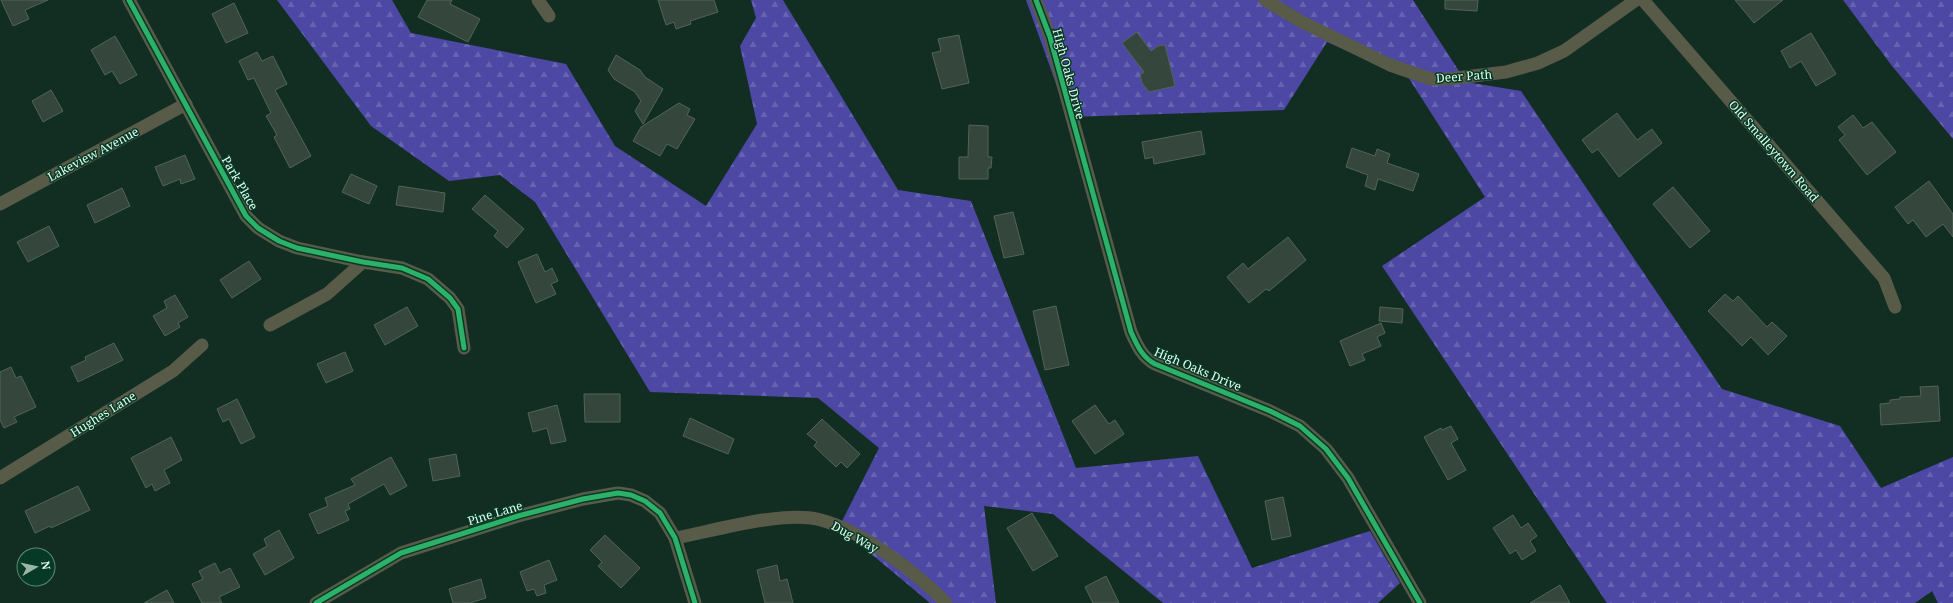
<svg xmlns="http://www.w3.org/2000/svg" width="1953" height="603" font-family="'Noto Serif',serif">
  <style>
    .forest { fill: url(#forest-firs) }
    .building { fill: #35473c; stroke: #526459 }
    .lines { fill: none; stroke-linecap: round; stroke-linejoin: round }
    .minor { stroke: #595b49; stroke-width: 13 }
    .cycleway-casing { stroke: #063a26; stroke-width: 8 }
    .cycleway { stroke: #2db169; stroke-width: 5 }
    .labels { text-anchor: middle; dominant-baseline: central; stroke-width: 3; stroke-linejoin: round; paint-order: stroke }
    .street-label { font-size: 12px; fill: #e3fcee; stroke: #063a26 }
  </style>
  <defs>
    <pattern id="forest-firs" width="22" height="20" patternUnits="userSpaceOnUse"><rect width="22" height="20" fill="#4c48a4"/><path d="M5 1l3.5 6h-7zM16 11l3.5 6h-7z" fill="#6663b1"/></pattern>
  </defs>
  <rect width="100%" height="100%" fill="#122e23"/>
  <g class="forest">
    <polygon points="277,0 392,0 411,33 566,64 615,146 706,206 757,124 740,46 756,18 751,0 783,0 898,190 971,201 1076,468 1198,456 1252,568 1370,531 1400,583 1378,603 1163,603 1053,514 984,506 996,603 930,603 839,527 879,448 818,398 650,392 535,202 500,175 449,181 371,126"/>
    <polygon points="1026,0 1413,0 1466,82 1521,91 1722,389 1840,426 1881,488 1953,457 1953,603 1938,603 1932,591 1915,603 1607,603 1382,266 1485,197 1408,77 1327,42 1284,110 1068,117"/>
    <polygon points="1843,0 1953,0 1953,139 1892,66"/>
  </g>
  <g class="building">
    <polygon points="1,0 48,0 25,10 29,19 13,26"/>
    <polygon points="427,0 452,0 450,4 480,19 468,42 418,17"/>
    <polygon points="658,0 714,0 718,12 690,21 691,24 676,29 674,22 666,25"/>
    <polygon points="1445,0 1478,0 1477,11 1445,9"/>
    <polygon points="1735,0 1783,0 1754,23"/>
    <polygon points="234,3 248,33 226,43 212,14"/>
    <polygon points="1137,32 1151,51 1158,46 1165,45 1175,86 1149,92 1142,83 1140,75 1144,72 1122,43"/>
    <polygon points="1811,33 1836,74 1816,86 1801,61 1790,68 1781,51"/>
    <polygon points="959,35 969,83 942,89 932,53 941,51 938,39"/>
    <polygon points="115,36 137,75 120,84 112,71 105,75 91,50"/>
    <polygon points="257,52 262,61 273,56 287,84 275,90 311,156 290,168 274,137 277,135 266,116 271,113 254,78 248,80 239,61"/>
    <polygon points="616,55 640,70 645,77 663,89 643,124 635,111 641,101 635,92 614,79 608,70"/>
    <polygon points="51,90 63,111 43,122 32,101"/>
    <polygon points="679,103 690,109 687,115 695,119 677,149 667,144 660,156 633,141 641,127"/>
    <polygon points="1617,113 1637,140 1652,129 1662,143 1619,177 1598,149 1592,153 1582,140"/>
    <polygon points="1853,115 1863,128 1872,122 1896,152 1867,175 1839,140 1845,135 1838,127"/>
    <polygon points="969,125 988,126 988,157 992,157 991,168 988,168 988,179 959,179 959,157 968,157"/>
    <polygon points="1201,131 1205,154 1154,164 1153,157 1145,159 1142,142"/>
    <polygon points="1352,148 1375,156 1377,149 1390,154 1387,163 1419,174 1413,191 1378,179 1375,190 1365,186 1368,175 1346,167"/>
    <polygon points="185,155 195,179 181,184 180,179 163,186 155,167"/>
    <polygon points="351,174 377,186 369,204 342,192"/>
    <polygon points="1929,181 1953,214 1953,237 1943,224 1926,237 1913,220 1908,224 1895,207"/>
    <polygon points="399,186 445,193 443,212 396,205"/>
    <polygon points="1673,187 1710,231 1690,248 1653,204"/>
    <polygon points="122,188 130,206 95,223 87,205"/>
    <polygon points="485,195 524,229 507,248 494,236 498,231 472,209"/>
    <polygon points="1013,212 1024,254 1004,258 994,216"/>
    <polygon points="49,226 59,246 28,262 17,242"/>
    <polygon points="1288,237 1306,260 1269,291 1266,289 1249,303 1227,277 1243,263 1248,269"/>
    <polygon points="537,254 545,272 552,268 558,281 551,284 556,294 536,303 518,262"/>
    <polygon points="249,261 261,279 232,298 220,280"/>
    <polygon points="1725,294 1733,301 1738,296 1767,327 1772,322 1787,336 1768,355 1751,337 1742,346 1708,311"/>
    <polygon points="175,295 188,317 178,323 180,327 165,336 153,316 167,308 164,301"/>
    <polygon points="1056,306 1069,365 1045,370 1033,311"/>
    <polygon points="407,307 418,326 385,345 374,325"/>
    <polygon points="1380,307 1403,309 1402,323 1379,321"/>
    <polygon points="1381,323 1385,333 1377,337 1381,346 1362,354 1365,360 1350,366 1340,341"/>
    <polygon points="114,343 123,360 78,382 71,367 86,360 85,357"/>
    <polygon points="345,352 353,371 326,383 317,364"/>
    <polygon points="11,367 16,378 21,376 36,407 14,417 17,422 4,428 0,420 0,372"/>
    <polygon points="1938,386 1940,421 1881,425 1880,404 1890,403 1890,400 1900,399 1900,397 1921,396 1920,387"/>
    <polygon points="584,394 620,394 620,422 585,422"/>
    <polygon points="237,399 255,437 241,444 229,419 223,422 217,409"/>
    <polygon points="557,405 566,441 551,444 547,428 533,432 528,413"/>
    <polygon points="1095,405 1109,424 1115,420 1124,434 1095,454 1072,421"/>
    <polygon points="690,418 734,439 728,454 683,436"/>
    <polygon points="822,419 860,454 847,468 841,462 836,467 814,446 817,442 807,434"/>
    <polygon points="1451,426 1458,439 1451,443 1466,470 1448,480 1424,437 1441,428 1442,430"/>
    <polygon points="171,437 182,460 164,470 170,483 155,491 152,484 146,488 131,458"/>
    <polygon points="456,454 460,476 433,481 429,459"/>
    <polygon points="391,457 407,486 390,495 384,484 348,504 350,509 345,511 349,520 318,534 309,514 328,506 325,498 355,485 351,479"/>
    <polygon points="78,486 90,510 51,528 50,526 35,533 25,511"/>
    <polygon points="1283,497 1291,536 1272,540 1265,501"/>
    <polygon points="1032,513 1058,556 1033,571 1007,528"/>
    <polygon points="1513,515 1521,528 1528,523 1537,536 1530,541 1536,551 1522,560 1516,550 1510,554 1493,528"/>
    <polygon points="279,530 294,558 265,575 253,554 267,546 264,539"/>
    <polygon points="605,535 640,568 621,588 598,566 602,562 590,550"/>
    <polygon points="549,560 557,580 544,585 546,593 537,596 534,589 527,591 520,572"/>
    <polygon points="215,563 220,573 230,568 240,587 219,597 222,603 202,603 192,584 203,579 199,571"/>
    <polygon points="777,565 780,581 787,579 793,603 765,603 757,570"/>
    <polygon points="1106,576 1119,603 1093,603 1085,587"/>
    <polygon points="481,579 486,598 470,603 453,603 449,589"/>
    <polygon points="1560,585 1570,603 1530,603"/>
    <polygon points="167,590 174,603 144,603"/>
  </g>
  <g class="lines">
    <g class="minor">
      <polyline points="129,0 246,216 258,228 279,241 297,248 363,262 402,268 428,279 450,298 458,309 464,348"/>
      <polyline points="538,0 549,16"/>
      <path d="M 1036,0 L 1050,37 L 1131,332 C 1137,345 1142,357 1155,364 L 1270,411 L 1300,426 L 1326,449 L 1348,478 L 1420,603"/>
      <polyline points="1265,0 1302,22 1390,65 1431,79 1448,79 1506,72 1538,63 1564,51 1636,0"/>
      <polyline points="1643,0 1884,278 1895,307"/>
      <polyline points="0,204 186,104"/>
      <polyline points="270,325 327,294 363,262"/>
      <polyline points="0,478 173,371 202,345"/>
      <path d="M 675,538 C 713,531 774,513 811,518 C 854,524 916,572 946,603"/>
      <polyline points="316,603 401,553 518,516 583,499 618,493 631,495 645,501 660,513 675,538 695,603"/>
    </g>
    <g class="cycleway-casing">
      <g id="cycleway">
        <polyline points="129,0 246,216 258,228 279,241 297,248 363,262 402,268 428,279 450,298 458,309 464,348"/>
        <path d="M 1036,0 L 1050,37 L 1131,332 C 1137,345 1142,357 1155,364 L 1270,411 L 1300,426 L 1326,449 L 1348,478 L 1420,603"/>
        <polyline points="316,603 401,553 518,516 583,499 618,493 631,495 645,501 660,513 675,538 695,603"/>
      </g>
    </g>
    <use href="#cycleway" class="cycleway"/>
  </g>
  <g class="labels">
    <g class="street-label">
      <text transform="translate(1069 74) rotate(75)">High Oaks Drive</text>
      <text transform="translate(1464 76) rotate(-4)">Deer Path</text>
      <text transform="translate(1774 151) rotate(49)">Old Smalleytown Road</text>
      <text transform="translate(93 154) rotate(-28)">Lakeview Avenue</text>
      <text transform="translate(240 183) rotate(60)">Park Place</text>
      <text transform="translate(1198 369) rotate(23)">High Oaks Drive</text>
      <text transform="translate(103 414) rotate(-32)">Hughes Lane</text>
      <text transform="translate(495 513) rotate(-17)">Pine Lane</text>
      <text transform="translate(855 537) rotate(29)">Dug Way</text>
    </g>
  </g>
  <g transform="translate(36 567) rotate(81)"><circle r="19" fill="#063a26" stroke="#5e8876"/>
  <path d="M0-3L7 15L0 10L-7 15Z" fill="#9ab4a7"/>
  <text y="-6" font-size="11" font-weight="bold" text-anchor="middle" fill="#e3fcee">N</text>
  </g>
</svg>
